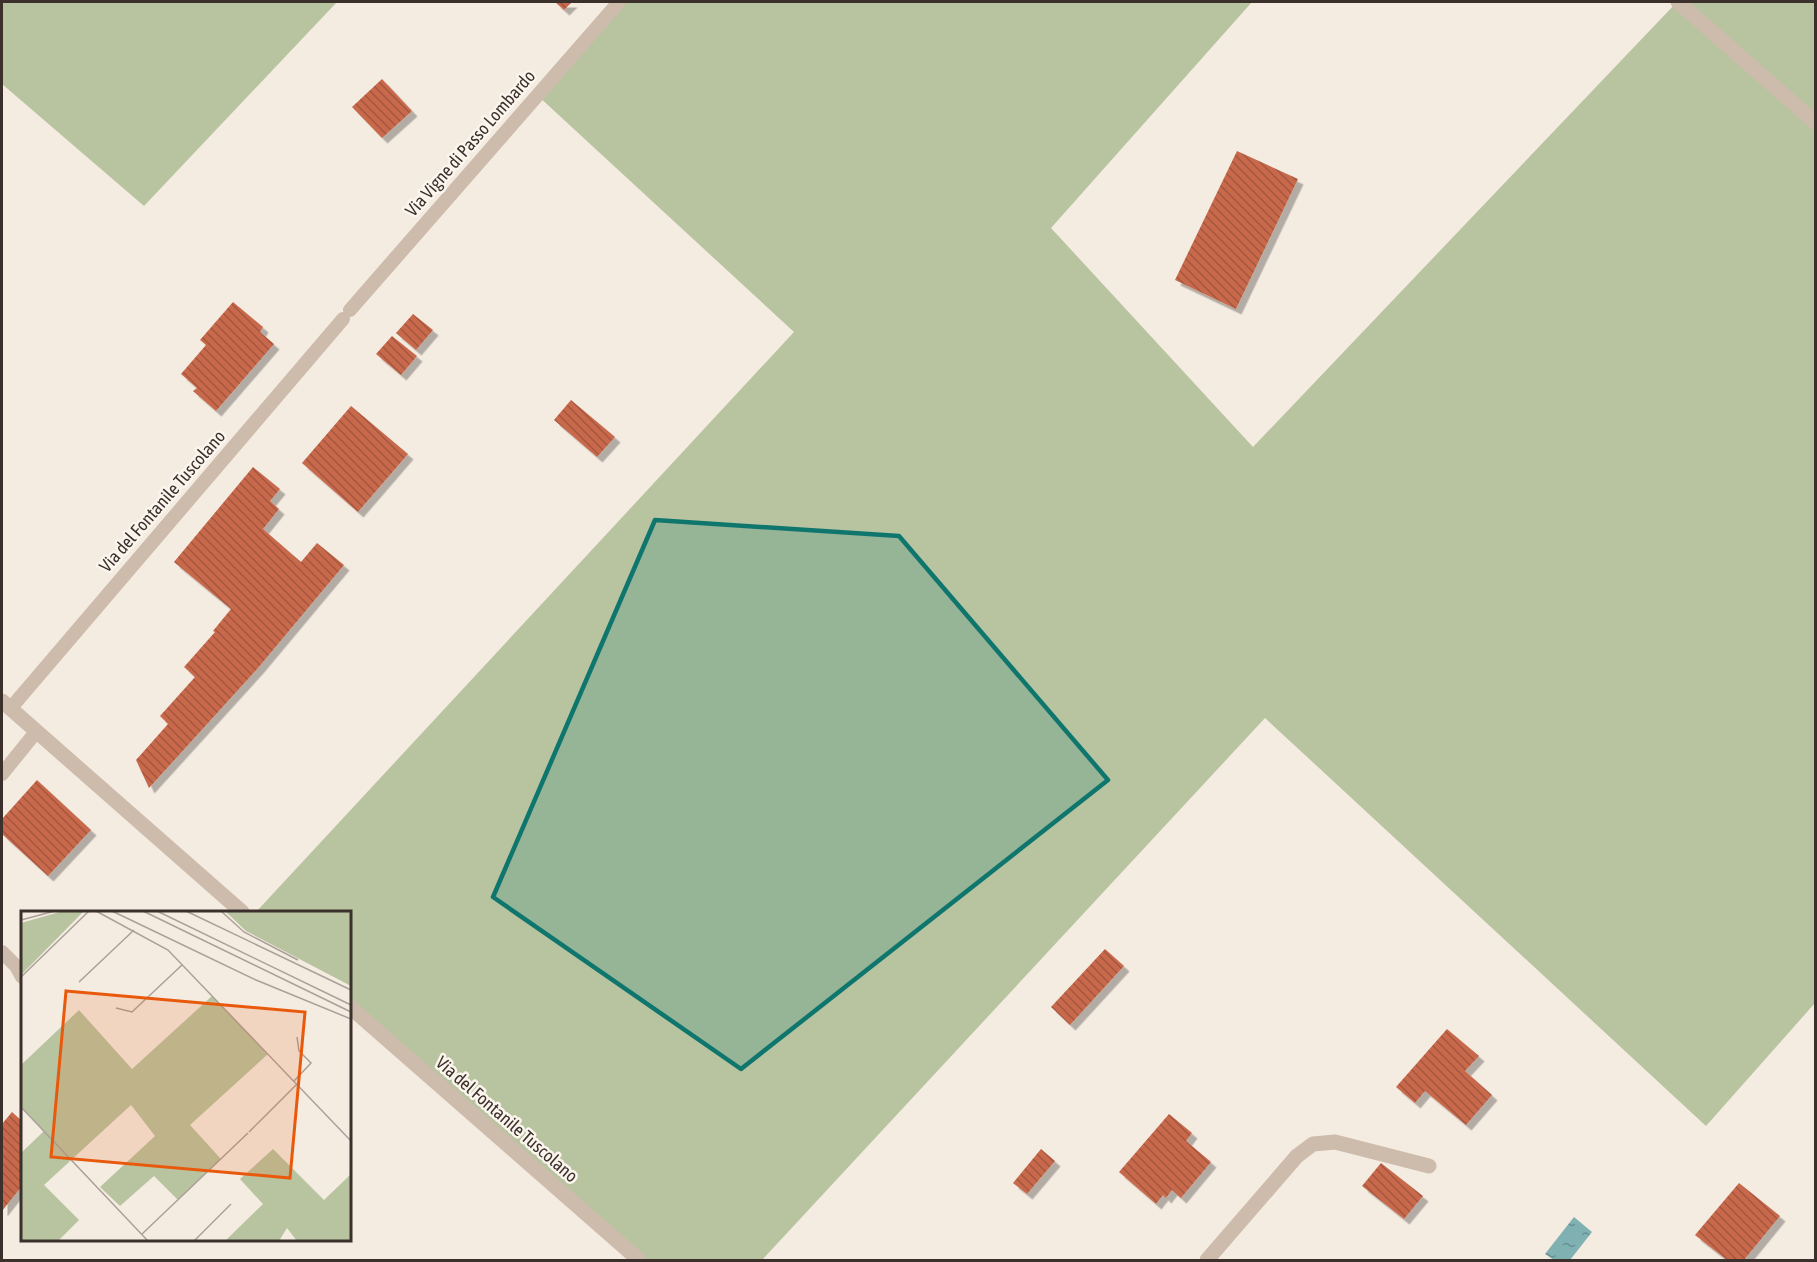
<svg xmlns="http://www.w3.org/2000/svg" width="1817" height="1262" font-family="'Asap Condensed',sans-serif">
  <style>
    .grass { fill: #b8c4a0 }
    .water { fill: url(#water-ripples) }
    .building { fill: url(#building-back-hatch); filter: url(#shadow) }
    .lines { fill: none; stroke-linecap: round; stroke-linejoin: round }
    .lane { stroke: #cdbbac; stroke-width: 14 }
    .street { stroke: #cdbbac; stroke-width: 15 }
    .marked { fill: #0f766e; fill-opacity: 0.2; stroke: #0f766e; stroke-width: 4.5; stroke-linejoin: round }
    .labels { text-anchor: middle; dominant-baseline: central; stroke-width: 5; stroke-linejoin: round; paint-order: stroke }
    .street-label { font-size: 18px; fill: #3b302b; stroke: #fbf5ee }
    .inset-road { fill: none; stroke: #aaa098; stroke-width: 1.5 }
    .view { fill: #e8590c; fill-opacity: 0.15; stroke: #e8590c; stroke-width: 3 }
    .inset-edge { fill: none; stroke: #3b302b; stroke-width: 3 }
  </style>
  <defs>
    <pattern id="water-ripples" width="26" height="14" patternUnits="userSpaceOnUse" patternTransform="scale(1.5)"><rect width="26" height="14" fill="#7fb0b2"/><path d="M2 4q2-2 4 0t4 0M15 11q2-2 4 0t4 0" fill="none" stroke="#699091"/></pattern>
    <pattern id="building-back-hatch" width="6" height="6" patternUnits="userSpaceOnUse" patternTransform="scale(1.5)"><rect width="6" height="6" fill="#c8694b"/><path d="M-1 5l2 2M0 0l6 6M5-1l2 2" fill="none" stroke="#a4573f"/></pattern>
    <filter id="shadow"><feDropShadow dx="5.5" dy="5.5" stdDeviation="0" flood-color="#0004"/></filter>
  </defs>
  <rect width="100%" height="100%" fill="#f4ebe1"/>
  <g class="grass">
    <polygon points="2,2 337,2 144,206 2,84"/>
    <polygon points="619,2 1252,2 1051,228 1253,447 1677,2 1815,2 1815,1003 1706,1126 1265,718 762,1260 639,1260 350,1007 350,912 256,912 794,332 537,95"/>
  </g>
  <polygon class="water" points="1574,1217 1592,1232 1570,1260 1554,1260 1545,1254"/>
  <g class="building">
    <polygon points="555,2 572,2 564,10"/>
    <polygon points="382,79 412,111 382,138 352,107"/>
    <polygon points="1237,151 1298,179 1236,309 1175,280"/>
    <polygon points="233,302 263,327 260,332 274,344 216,411 193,391 197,388 181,374 206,345 200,340"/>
    <polygon points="413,314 433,330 416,350 396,333"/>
    <polygon points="392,336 417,356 401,375 376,354"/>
    <polygon points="571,400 615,437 597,457 554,420"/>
    <polygon points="351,406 408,454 358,512 302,463"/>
    <polygon points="253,467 280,489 270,501 279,509 263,529 301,562 317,543 344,565 258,668 149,788 136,760 168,724 160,716 195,677 184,667 215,632 213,631 231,609 174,562"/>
    <polygon points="37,780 91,830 48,876 2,834 2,819"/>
    <polygon points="1105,949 1124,966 1070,1025 1051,1007"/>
    <polygon points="1447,1029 1479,1056 1465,1071 1492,1095 1466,1125 1425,1091 1415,1103 1396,1087"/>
    <polygon points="12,1112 22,1121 22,1186 2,1211 2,1124"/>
    <polygon points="1169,1114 1192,1133 1186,1141 1211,1162 1181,1198 1172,1190 1166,1198 1163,1195 1156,1204 1119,1172"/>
    <polygon points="1041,1149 1055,1161 1027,1194 1013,1183"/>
    <polygon points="1381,1163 1423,1196 1404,1219 1362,1186"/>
    <polygon points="1739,1183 1780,1216 1744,1260 1727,1260 1695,1235"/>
  </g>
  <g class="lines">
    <g class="lane">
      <polyline points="350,310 619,2"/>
      <polyline points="10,709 343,319"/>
      <polyline points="2,774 36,732"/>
      <polyline points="2,952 16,966 22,977"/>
    </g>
    <g class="street">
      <polyline points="1678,2 1816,123"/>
      <polyline points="2,701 242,912"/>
      <polyline points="350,1007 639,1260"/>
      <polyline points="1207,1260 1297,1156 1313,1144 1335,1142 1429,1166"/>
    </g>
  </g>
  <path class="marked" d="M 655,520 L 899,536 L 1108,780 L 741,1069 L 493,897 Z"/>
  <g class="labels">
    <g class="street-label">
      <text transform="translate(470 143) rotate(-49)">Via Vigne di Passo Lombardo</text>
      <text transform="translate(162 501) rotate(-49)">Via del Fontanile Tuscolano</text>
      <text transform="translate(507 1119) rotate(41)">Via del Fontanile Tuscolano</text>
    </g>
  </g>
  <g transform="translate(21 911)">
    <rect width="330" height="330" fill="#f4ebe1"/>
    <path d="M 42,0 L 63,0 L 0,64 L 0,12 ZM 204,0 L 330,0 L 330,75 L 225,20 ZM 191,85 L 247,143 L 169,214 L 200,248 L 157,289 L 133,265 L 99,295 L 79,276 L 134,225 L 110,194 L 23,274 L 58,309 L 37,330 L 0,330 L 0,242 L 23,220 L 0,196 L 0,154 L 58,99 L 111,158 ZM 252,238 L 303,289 L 330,263 L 330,330 L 276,330 L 266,317 L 258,330 L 204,330 L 242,293 L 219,268 Z" fill="#b8c4a0"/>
    <path class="inset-road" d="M 75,0 L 147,39 L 330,230M 91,0 L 235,69 L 330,108M 122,0 L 330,101M 136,0 L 330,94M 165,0 L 330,79M 200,0 L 223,21 L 277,49M 0,9 L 34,0M 0,66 L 68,0M 58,71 L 113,19M 95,97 L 111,101 L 161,54M 273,170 L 290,152 L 278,140 L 276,126M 0,196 L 127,330M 228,221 L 276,173M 121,323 L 227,222M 173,330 L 210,293"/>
    <path class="view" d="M 45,80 L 284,101 L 269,267 L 30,246 Z"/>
    <rect width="330" height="330" class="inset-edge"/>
  </g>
  <rect width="1817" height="1262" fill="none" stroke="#3b302b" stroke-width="6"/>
</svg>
